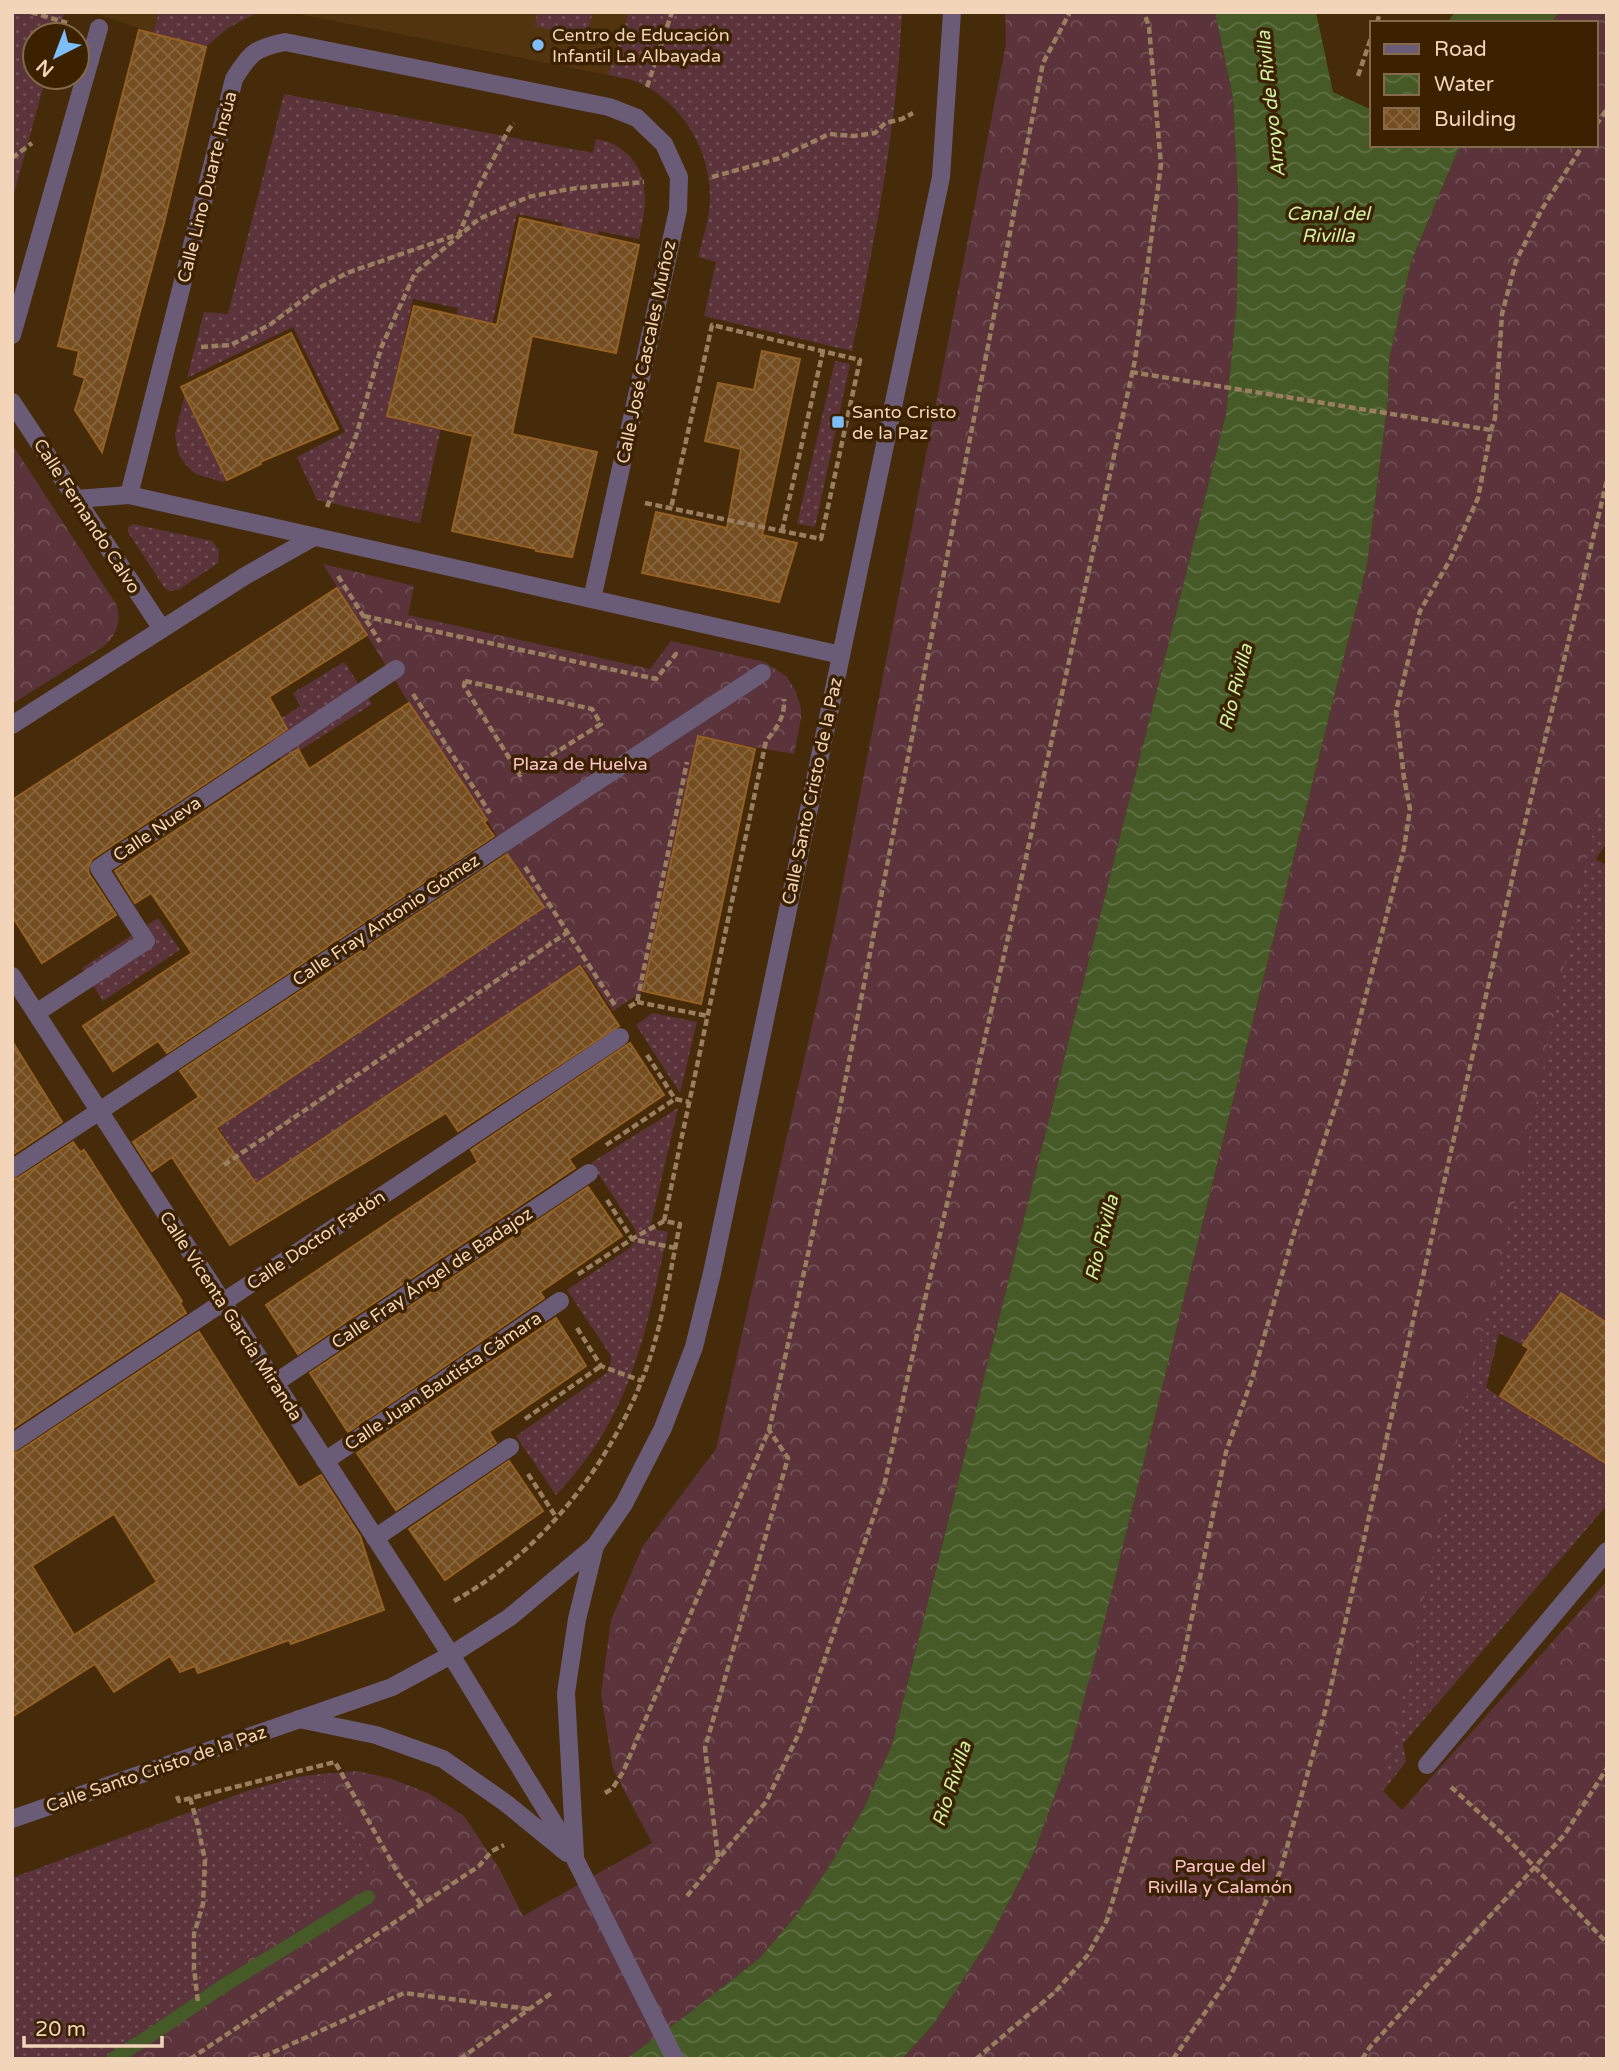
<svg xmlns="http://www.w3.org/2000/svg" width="1619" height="2071" font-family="'Varela Round',sans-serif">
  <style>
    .built { fill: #52340f }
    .grass { fill: url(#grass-dots) }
    .forest { fill: url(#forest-crowns) }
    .water { fill: url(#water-waves) }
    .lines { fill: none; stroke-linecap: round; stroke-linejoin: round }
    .stream { stroke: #455a26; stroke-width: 14 }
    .building { fill: url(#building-cross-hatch); stroke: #946123; stroke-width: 2; fill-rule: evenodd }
    .path { stroke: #9a7e5f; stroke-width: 4.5; stroke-dasharray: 7 3.5; stroke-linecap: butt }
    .pedestrian { stroke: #6a5c77; stroke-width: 18 }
    .minor { stroke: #6a5c77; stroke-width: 18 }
    .tertiary { stroke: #6a5c77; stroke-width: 18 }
    .poi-dot { fill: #7dbef9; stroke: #3b2100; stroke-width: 2.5 }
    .labels { text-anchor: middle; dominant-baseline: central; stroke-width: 7; stroke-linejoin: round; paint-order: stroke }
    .poi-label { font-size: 18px; fill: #f2d5b8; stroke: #3b2100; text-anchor: start }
    .street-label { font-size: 18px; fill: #f2d5b8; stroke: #3b2100 }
    .park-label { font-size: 18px; fill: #fcc3cd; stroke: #3b2100 }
    .water-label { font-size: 19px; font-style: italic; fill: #d0f2a2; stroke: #3b2100 }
  </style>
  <defs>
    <pattern id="grass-dots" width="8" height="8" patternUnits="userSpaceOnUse" patternTransform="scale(1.75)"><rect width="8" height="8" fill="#5a333b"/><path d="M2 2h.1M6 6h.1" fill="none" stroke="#725055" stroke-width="1.8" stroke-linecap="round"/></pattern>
    <pattern id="forest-crowns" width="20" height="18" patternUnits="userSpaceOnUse" patternTransform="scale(1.75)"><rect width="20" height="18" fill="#5a333b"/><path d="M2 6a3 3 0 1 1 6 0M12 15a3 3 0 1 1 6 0" fill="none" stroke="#725055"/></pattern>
    <pattern id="water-waves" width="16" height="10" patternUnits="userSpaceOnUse" patternTransform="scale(1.75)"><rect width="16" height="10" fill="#455a26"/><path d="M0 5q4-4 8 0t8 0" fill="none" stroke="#607143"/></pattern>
    <pattern id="building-cross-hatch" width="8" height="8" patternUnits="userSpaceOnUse" patternTransform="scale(1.75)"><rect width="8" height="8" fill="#744d20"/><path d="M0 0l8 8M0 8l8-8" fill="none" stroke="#88663e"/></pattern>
  </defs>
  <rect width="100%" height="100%" fill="#462b0a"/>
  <g class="built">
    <polygon points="92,12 159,12 153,33"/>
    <polygon points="288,12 629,12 608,75"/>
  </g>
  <g class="grass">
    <polygon points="12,12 64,12 58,35 35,35 35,77 46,77 12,201"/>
    <polygon points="159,12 259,12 228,28 206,47 153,33"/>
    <polygon points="537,12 593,12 586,38 535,26"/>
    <path d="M 629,12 L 902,12 C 900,44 898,77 894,108 C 885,190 868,271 852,351 L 704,316 L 716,262 L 698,257 C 703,238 710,218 710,198 C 711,150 681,100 635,81 C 627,78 617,77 608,75 Z"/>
    <path d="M 284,94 L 593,153 L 596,139 C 629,145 645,168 645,201 C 645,214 641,227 639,239 L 598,231 L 592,258 L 556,251 L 562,223 L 517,214 L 488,344 L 452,336 L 458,308 L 413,299 L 387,416 L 441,428 L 420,523 L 317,500 L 297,457 L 345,432 L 293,327 L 187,378 L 204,312 L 228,314 Z"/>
    <polygon points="835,361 850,364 815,527 797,524"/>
    <polygon points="185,394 227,480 223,482 196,474 186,465 179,455 175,435"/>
    <polygon points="133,524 212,541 219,550 218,563 178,590 170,591 164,587 128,532 128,527"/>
    <polygon points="1607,532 1607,842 1596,859 1607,866 1607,1323 1561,1293 1523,1345 1499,1333 1486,1388 1607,1464 1607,1505 1403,1744 1406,1762 1383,1791 1190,2059"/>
    <polygon points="344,662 372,704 282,762 262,731 300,706 293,693"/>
    <polygon points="544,907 582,964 256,1184 246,1170 206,1159 229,1144 218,1126"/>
    <polygon points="158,918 180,950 103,1001 82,968"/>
    <polygon points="653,1013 697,1022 680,1093 636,1025"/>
    <path d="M 678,1108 L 650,1228 L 668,1232 C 645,1334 632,1416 556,1495 L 516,1436 L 608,1372 L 610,1367 L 611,1356 L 567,1290 L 631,1247 L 636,1237 L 635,1229 L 591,1163 Z"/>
    <polygon points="321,1774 376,1871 169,2059 12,2059 12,1878 247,1791 297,1777"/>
  </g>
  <g class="forest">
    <polygon points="1005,12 1215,12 1233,98 1238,196 1237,299 1226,414 892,1745 864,1808 830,1865 797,1914 760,1958 685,2016 626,2059 104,2059 146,2033 202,1988 376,1871 321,1774 357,1771 392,1779 428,1793 464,1816 499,1868 523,1916 652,1843 613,1769 601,1694 611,1620 643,1546 716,1449 834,928 1006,44"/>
    <polygon points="1559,12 1607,12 1607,784 1585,862 1521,1178 1467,1395 1383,1791 1402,1810 1607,1581 1607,2059 902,2059 933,2025 989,1940 1033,1855 1103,1627 1227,1124 1367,565 1388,400 1389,360 1411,262 1460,145 1596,145 1596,23 1551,23"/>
    <path d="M 12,444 L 116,604 C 122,620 117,635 104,646 L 12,704 Z"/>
    <polygon points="323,564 414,586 408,615 650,669 671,641 765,662 787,677 796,692 801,709 801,718 794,754 698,737 643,991 613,1011 512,862 487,820 409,703"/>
  </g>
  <g class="water">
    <polygon points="1215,12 1316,12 1333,92 1372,110 1372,145 1460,145 1411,262 1389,360 1388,400 1367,565 1227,1124 1103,1627 1068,1759 1033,1855 989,1940 933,2025 902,2059 626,2059 685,2016 760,1958 797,1914 830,1865 864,1808 892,1745 1226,414 1237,299 1238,196 1233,98"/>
    <polygon points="1455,12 1559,12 1551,23 1447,23"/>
  </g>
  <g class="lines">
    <polyline class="stream" points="113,2059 151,2035 220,1988 368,1897"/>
  </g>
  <g class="building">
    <polygon points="139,30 206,47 164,223 102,452 75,410 85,378 74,374 79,351 58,346"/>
    <polygon points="520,218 639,245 616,353 532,336 512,434 597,452 572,557 536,551 536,549 452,531 473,436 387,416 414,306 497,325"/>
    <polygon points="291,333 338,429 260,462 261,464 227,480 181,387"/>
    <polygon points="762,351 800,359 762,535 797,543 779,602 642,573 656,512 727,528 741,449 705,441 718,383 754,390"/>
    <polygon points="337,588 367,635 269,697 287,729 92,859 88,868 89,874 116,915 42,963 12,916 12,800"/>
    <polygon points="409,703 487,820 484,822 494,836 167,1053 158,1041 113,1071 83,1026 192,953 151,893 135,903 115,871 298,749 309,769"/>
    <polygon points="698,736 755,749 701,1004 643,991"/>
    <polygon points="507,854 544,907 216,1128 256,1184 580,966 619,1026 458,1131 446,1113 230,1245 172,1157 152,1171 133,1142 199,1097 180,1071"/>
    <polygon points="12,1041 62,1122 12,1155"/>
    <polygon points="630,1043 664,1095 569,1159 575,1168 298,1354 266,1305 478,1162 471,1150"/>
    <polygon points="73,1142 80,1152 84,1150 182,1301 180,1303 186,1313 12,1429 12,1180 18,1178"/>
    <polygon points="588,1187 622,1236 540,1292 544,1298 348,1432 310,1373"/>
    <polygon points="1561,1293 1607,1323 1607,1464 1500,1396 1529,1349 1523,1345"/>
    <polygon points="556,1318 586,1366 489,1432 496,1443 396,1510 357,1453"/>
    <path d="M 199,1332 L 299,1488 L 321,1475 L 360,1536 L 384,1610 L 291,1644 L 289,1640 L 198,1673 L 195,1666 L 180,1672 L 170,1656 L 114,1692 L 95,1664 L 12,1717 L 12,1454 L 18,1452 ZM 114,1514 L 157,1582 L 74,1635 L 32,1566 Z"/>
    <polygon points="509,1461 543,1511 445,1580 409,1529"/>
  </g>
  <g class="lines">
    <g class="path">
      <polyline points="31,12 67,23"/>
      <polyline points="1377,23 1380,12"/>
      <polyline points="1358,76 1372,35"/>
      <polyline points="647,87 672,12"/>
      <polyline points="1596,125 1607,109"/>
      <polyline points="12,158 32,143"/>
      <polyline points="712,177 777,159 829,134 854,136 875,133 885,123 902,119 913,113"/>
      <polyline points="201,347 231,345 271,324 317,289 347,273 459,234 478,188 509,129 514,123"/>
      <polyline points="1131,372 1491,430"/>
      <polyline points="645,503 821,539 860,360 712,325 671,508"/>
      <polyline points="327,507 356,436 381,348 415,273 479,219 528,197 569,189 644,182"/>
      <polyline points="782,531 823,351"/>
      <polyline points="338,576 380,642"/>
      <polyline points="364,616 656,679 676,654 679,655"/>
      <polygon points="465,681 592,709 601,724 520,775 464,686"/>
      <polyline points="413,694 490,813"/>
      <polyline points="525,867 616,1007"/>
      <polyline points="637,1002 708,1016"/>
      <polyline points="629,1007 637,1002 687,762"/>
      <polyline points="647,1055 675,1099 689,1102"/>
      <polyline points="606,1145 675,1099"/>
      <polyline points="224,1165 568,932"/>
      <polyline points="607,1200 632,1239 675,1248"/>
      <path d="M 664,1221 L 766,741 C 777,728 785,717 784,699"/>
      <polyline points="577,1328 601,1366 642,1381"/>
      <polyline points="525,1419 601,1366"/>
      <polyline points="528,1474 556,1517"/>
      <path d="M 454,1601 C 539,1554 606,1470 642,1380 C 662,1330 669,1276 680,1224 L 664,1221 L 632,1239 L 577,1275"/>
      <polyline points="1451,1787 1505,1836 1607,1943"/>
      <polyline points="605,1793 612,1789 623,1772 769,1430 837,1123 1043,63 1070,12"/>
      <polyline points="177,1796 179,1801 335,1762 399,1875 421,1904"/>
      <polyline points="190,1798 197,1822 205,1860 203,1904 194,1934 194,1968 198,2003"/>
      <polyline points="718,1857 705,1748 788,1458 769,1430"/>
      <polyline points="687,1896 766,1802 800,1731 884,1486 920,1321 1018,894 1135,360 1161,165 1149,27 1144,12"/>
      <polyline points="190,2059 479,1866 492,1851 504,1845"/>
      <polyline points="253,2059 265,2056 404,1993 529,2009"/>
      <polyline points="460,2059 553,1992"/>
      <polyline points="976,2059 1055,1992 1087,1956 1107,1920 1181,1669 1226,1452 1252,1379 1293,1236 1344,1080 1404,848 1410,809 1404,778 1396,711 1420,611 1450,560 1478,498 1491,430 1495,418 1502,314 1516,261 1542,209 1583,145"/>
      <polyline points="1173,2059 1231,1975 1280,1872 1327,1704 1520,844 1607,480"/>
      <polyline points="1362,2059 1370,2047 1565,1834 1607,1768"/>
    </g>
    <g class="pedestrian">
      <polyline points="496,848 762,673"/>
      <polyline points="36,1013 146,941 99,868 396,669"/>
      <polyline points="275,1383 589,1173"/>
      <polyline points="325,1461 560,1301"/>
      <polyline points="375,1538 510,1447"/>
    </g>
    <g class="minor">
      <polyline points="12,335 99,28"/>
      <polyline points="12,402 162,629"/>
      <path d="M 129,495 L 234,79 C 250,53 255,48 285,42 L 609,107 L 637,118 L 664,144 L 679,177 L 678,210 L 592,599"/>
      <polyline points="76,499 129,495 841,655"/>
      <polyline points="12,725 245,576 314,537"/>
      <polyline points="12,976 451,1655 552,1820 575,1859 675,2059"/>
      <polyline points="12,1169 496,848"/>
      <polyline points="12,1443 620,1037"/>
      <polyline points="299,1719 376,1735 443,1759 507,1804 567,1853"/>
      <polyline points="1427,1765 1607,1551"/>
      <polyline points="575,1856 566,1693 577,1619 595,1546"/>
    </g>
    <polyline class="tertiary" points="12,1819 392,1687 451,1655 510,1617 595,1546 624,1504 663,1428 694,1347 712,1273 941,177 952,12"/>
  </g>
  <g class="poi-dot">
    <circle cx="538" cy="45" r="7"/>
    <rect x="831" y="415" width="14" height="14" rx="3.5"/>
  </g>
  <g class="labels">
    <g class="poi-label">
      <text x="552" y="35">Centro de Educación<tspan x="552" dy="21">Infantil La Albayada</tspan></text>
      <text x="852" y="412">Santo Cristo<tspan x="852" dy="21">de la Paz</tspan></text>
    </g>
    <g class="street-label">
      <text transform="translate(207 187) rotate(-76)">Calle Lino Duarte Insúa</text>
      <text transform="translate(646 352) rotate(-78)">Calle José Cascales Muñoz</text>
      <text transform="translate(87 516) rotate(57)">Calle Fernando Calvo</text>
      <text transform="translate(812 791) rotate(-78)">Calle Santo Cristo de la Paz</text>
      <text transform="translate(157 829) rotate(-34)">Calle Nueva</text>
      <text transform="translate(386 920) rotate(-34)">Calle Fray Antonio Gómez</text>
      <text transform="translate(316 1240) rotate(-34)">Calle Doctor Fadón</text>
      <text transform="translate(432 1278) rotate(-34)">Calle Fray Ángel de Badajoz</text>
      <text transform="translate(231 1316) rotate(57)">Calle Vicenta García Miranda</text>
      <text transform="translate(443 1381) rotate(-34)">Calle Juan Bautista Cámara</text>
      <text transform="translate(156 1769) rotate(-19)">Calle Santo Cristo de la Paz</text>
    </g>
    <g class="park-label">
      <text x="580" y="764">Plaza de Huelva</text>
      <text x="1220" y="1866">Parque del<tspan x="1220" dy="21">Rivilla y Calamón</tspan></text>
    </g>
    <g class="water-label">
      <text transform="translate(1271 104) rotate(-96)">Arroyo de Rivilla</text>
      <text x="1328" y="214">Canal del<tspan x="1328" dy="22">Rivilla</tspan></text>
      <text transform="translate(1236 687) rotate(-76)">Río Rivilla</text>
      <text transform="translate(1102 1238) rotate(-76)">Río Rivilla</text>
      <text transform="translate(952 1784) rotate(-72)">Río Rivilla</text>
    </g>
  </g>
  <rect width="1619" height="2071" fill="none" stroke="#f2d5b8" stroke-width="28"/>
  <rect x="1370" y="21" width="228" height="126" fill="#3b2100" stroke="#84694a" stroke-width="2"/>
  <rect x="1384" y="44" width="35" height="10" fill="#6a5c77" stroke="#84694a" stroke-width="2"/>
  <text x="1434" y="56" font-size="21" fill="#f2d5b8">Road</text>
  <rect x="1384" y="74" width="35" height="21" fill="url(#water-waves)" stroke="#84694a" stroke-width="2"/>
  <text x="1434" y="91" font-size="21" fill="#f2d5b8">Water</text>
  <rect x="1384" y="108" width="35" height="21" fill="url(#building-cross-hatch)" stroke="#84694a" stroke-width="2"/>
  <text x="1434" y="126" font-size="21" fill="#f2d5b8">Building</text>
  <g transform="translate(56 56) rotate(222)"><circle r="33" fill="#3b2100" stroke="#84694a" stroke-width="2"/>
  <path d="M0-5L12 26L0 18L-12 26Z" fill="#7dbef9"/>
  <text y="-10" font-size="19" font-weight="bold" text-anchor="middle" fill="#f2d5b8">N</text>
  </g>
  <path d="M24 2036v10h138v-10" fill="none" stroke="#f2d5b8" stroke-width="3.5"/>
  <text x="35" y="2036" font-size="21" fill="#f2d5b8" stroke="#3b2100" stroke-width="5" paint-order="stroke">20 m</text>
</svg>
